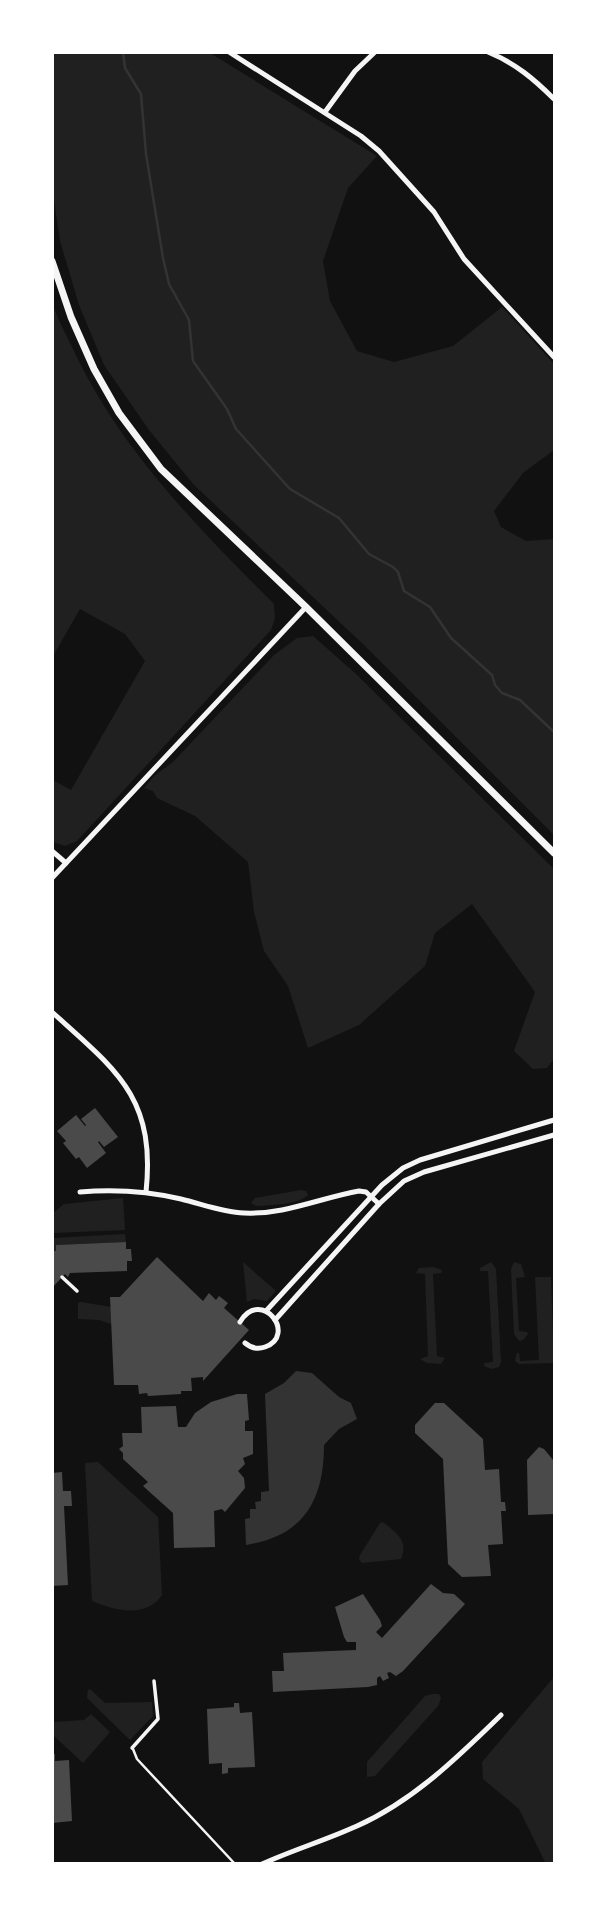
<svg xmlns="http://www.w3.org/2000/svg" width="607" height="1916" font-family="Lato,sans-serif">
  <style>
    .green { fill: #202020 }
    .water { fill: #333 }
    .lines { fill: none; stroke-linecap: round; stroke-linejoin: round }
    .stream { stroke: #333; stroke-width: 2.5 }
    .building { fill: #4a4a4a }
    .service { stroke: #f5f5f5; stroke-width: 2.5 }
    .pedestrian { stroke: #f5f5f5; stroke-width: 3.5 }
    .minor { stroke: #f5f5f5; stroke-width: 5 }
    .secondary { stroke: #f5f5f5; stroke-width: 7 }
  </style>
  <rect width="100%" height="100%" fill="#111"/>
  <g class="green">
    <polygon points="52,53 210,53 377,156 348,188 323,261 330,301 357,351 394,362 453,346 502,307 554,364 554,450 523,473 494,511 501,527 526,541 554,539 554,835 365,646 194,485 149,430 104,365 79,305 60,241 53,193"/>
    <path d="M 52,303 C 57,318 65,332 72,347 C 119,448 196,526 274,604 L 275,618 L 271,630 L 77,841 L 65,846 L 53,842 L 53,780 L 71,790 L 145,661 L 125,634 L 80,609 L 53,656 Z"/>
    <polygon points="313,636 355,673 554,869 554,1059 547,1068 533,1069 514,1051 535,992 472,904 435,933 425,966 359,1025 308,1048 288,986 264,951 254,912 248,862 195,816 157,798 153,791 144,788 154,776 173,762 274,655 297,638"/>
    <path d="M 301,1190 L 306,1191 L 308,1195 C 298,1205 270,1205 256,1206 L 251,1203 L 255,1198 Z"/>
    <polygon points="123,1198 125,1230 53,1233 53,1213 64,1204"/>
    <polygon points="125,1234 126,1242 56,1245 56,1251 53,1251 52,1238"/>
    <polygon points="243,1262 276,1291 267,1301 254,1299 247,1302"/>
    <polygon points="491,1262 496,1269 501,1362 499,1367 491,1369 484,1366 484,1363 493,1362 488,1271 480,1271 480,1268"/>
    <polygon points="514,1262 521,1264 525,1277 516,1278 519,1331 527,1332 528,1334 523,1340 519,1341 514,1334 511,1269"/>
    <polygon points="433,1267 442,1270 441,1273 433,1274 437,1356 445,1358 441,1364 427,1363 420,1359 428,1356 425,1274 416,1273 419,1268"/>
    <polygon points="535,1277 551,1277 554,1363 519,1364 515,1361 517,1353 519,1353 520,1361 539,1360"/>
    <polygon points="81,1302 117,1308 121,1327 99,1320 78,1319 78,1303"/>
    <path d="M 98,1462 L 158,1517 L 162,1595 C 146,1619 113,1610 92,1601 L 85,1463 Z"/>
    <path d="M 383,1522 C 396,1533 409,1540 401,1559 L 362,1563 L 359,1559 L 360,1555 L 380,1523 Z"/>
    <polygon points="554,1677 554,1863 546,1864 519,1809 483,1779 482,1762"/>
    <polygon points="88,1689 91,1690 105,1703 152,1702 153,1716 130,1740 87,1698"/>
    <polygon points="433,1694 439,1694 441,1698 438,1706 375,1776 367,1777 367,1762 425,1696"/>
    <polygon points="91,1714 110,1732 83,1763 53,1735 53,1722 84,1720"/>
  </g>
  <path class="water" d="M 296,1371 L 312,1373 L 339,1397 L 351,1403 L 357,1419 L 339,1429 L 324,1445 C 324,1500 304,1536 246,1545 L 245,1519 L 250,1518 L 250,1509 L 256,1509 L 255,1502 L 261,1501 L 261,1492 L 269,1491 L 265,1394 L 284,1383 Z"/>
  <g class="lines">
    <polyline class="stream" points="123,52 125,68 141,94 146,154 163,258 169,284 189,320 193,361 227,409 236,429 290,489 339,518 369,554 393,567 398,572 404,591 430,607 451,638 492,675 495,685 502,693 520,700 554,732"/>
  </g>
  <g class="building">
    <polygon points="95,1108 118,1137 104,1147 99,1141 98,1142 106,1153 87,1168 79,1157 76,1159 63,1143 66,1141 57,1131 76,1115 85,1126 86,1125 81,1119"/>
    <polygon points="126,1242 126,1249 131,1249 132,1261 127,1261 127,1271 70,1273 68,1277 65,1274 52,1288 52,1251 56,1251 56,1245"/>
    <polygon points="157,1257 203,1301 209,1293 216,1300 219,1296 228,1303 224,1308 249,1330 203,1381 203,1377 191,1378 192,1391 181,1391 181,1394 148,1396 147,1393 139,1394 138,1385 114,1385 110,1297 120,1297"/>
    <polygon points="237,1394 247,1394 249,1420 245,1421 245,1431 253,1431 253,1454 243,1458 245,1464 238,1471 244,1478 245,1488 225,1512 222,1509 214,1511 215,1547 174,1548 173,1513 143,1486 148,1482 123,1459 123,1453 119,1449 123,1446 122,1433 142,1433 141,1407 176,1406 178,1427 186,1427 195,1413 211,1402"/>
    <polygon points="435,1403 444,1403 483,1439 485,1470 499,1469 501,1502 505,1502 506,1511 501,1511 503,1544 488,1545 491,1576 462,1577 448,1564 443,1459 415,1433 415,1425"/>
    <polygon points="539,1447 544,1449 554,1461 554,1514 528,1515 527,1460"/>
    <polygon points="62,1472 63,1491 71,1491 72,1506 64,1506 68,1585 52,1586 52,1473"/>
    <polygon points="431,1584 443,1593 454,1594 465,1604 403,1671 396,1676 390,1672 387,1673 389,1678 383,1681 380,1676 377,1678 377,1685 368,1687 273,1692 272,1671 284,1671 283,1653 356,1650 356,1642 347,1642 344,1637 335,1607 363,1594 380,1620 382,1626 376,1632 382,1638"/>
    <polygon points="234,1703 239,1703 240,1713 252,1712 255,1767 228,1768 228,1773 222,1774 222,1763 209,1764 207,1709 234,1707"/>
    <polygon points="52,1754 55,1754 55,1761 69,1760 72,1821 52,1823"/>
  </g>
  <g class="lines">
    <polyline class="service" points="133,1749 137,1759 235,1864"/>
    <g class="pedestrian">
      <polyline points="62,1277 77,1291"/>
      <polyline points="132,1748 158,1719 154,1681"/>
    </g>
    <g class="minor">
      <polyline points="229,52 361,136 379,151 434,212 464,259 554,357"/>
      <path d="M 488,52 C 515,63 534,79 554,99"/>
      <polyline points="325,112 355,71 375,52"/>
      <polyline points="52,851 66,863"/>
      <polyline points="52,878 306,607"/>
      <path d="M 52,1012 C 116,1070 156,1097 146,1192"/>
      <path d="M 80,1192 C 115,1189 147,1191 181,1199 C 202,1204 222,1212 244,1213 C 284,1215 320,1198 359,1191 L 366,1192 L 379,1204"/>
      <polyline points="266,1311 382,1185 403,1168 420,1160 554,1120"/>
      <polyline points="275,1320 379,1204 404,1181 424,1172 554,1135"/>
      <path d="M 240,1322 C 261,1287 298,1335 265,1347 C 257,1350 251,1348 245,1343"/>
      <path d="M 262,1864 C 293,1850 326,1840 357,1826 C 413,1801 458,1757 501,1715"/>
    </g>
    <polyline class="secondary" points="52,261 71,317 94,369 119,413 161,469 306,607 554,853"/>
  </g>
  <rect width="607" height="1916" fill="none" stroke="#ffffff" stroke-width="108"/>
</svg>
